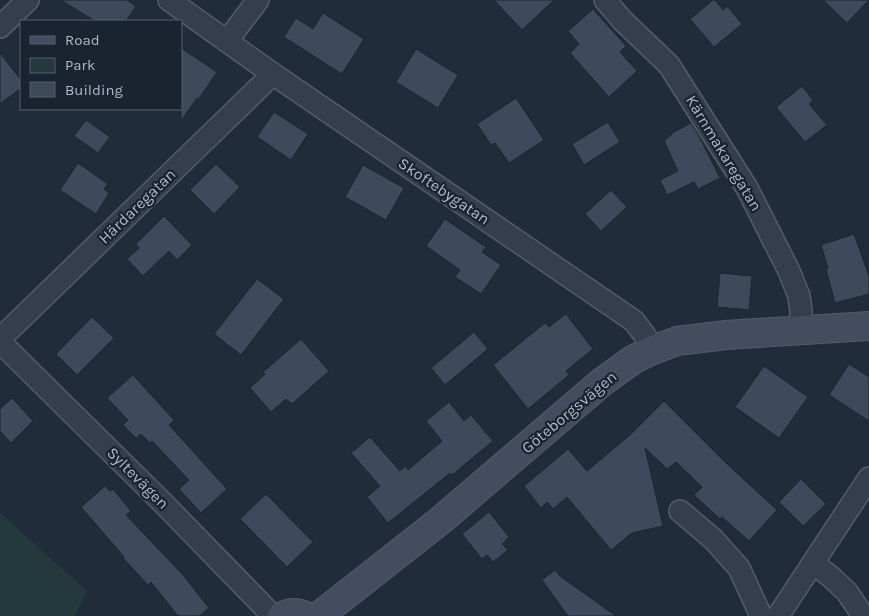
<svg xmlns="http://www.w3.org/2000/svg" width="869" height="616" font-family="Karla,sans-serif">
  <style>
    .green { fill: #23393c }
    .building { fill: #3d4a5b; stroke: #1c2532 }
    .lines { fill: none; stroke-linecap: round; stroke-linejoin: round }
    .street-casing { stroke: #535c69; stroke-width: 24 }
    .secondary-casing { stroke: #535c69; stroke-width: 30 }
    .street { stroke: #353e4c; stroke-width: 21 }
    .secondary { stroke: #434d5f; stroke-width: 28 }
    .labels { text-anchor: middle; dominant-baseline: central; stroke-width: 4.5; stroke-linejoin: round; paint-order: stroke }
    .street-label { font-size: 16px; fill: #b0b9c7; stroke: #1a2330 }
  </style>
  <rect width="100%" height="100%" fill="#212c3b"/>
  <polygon class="green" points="0,513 87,591 75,616 0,616"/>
  <g class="building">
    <polygon points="61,0 127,0 136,6 126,21 95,21"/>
    <polygon points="494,0 554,0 522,30"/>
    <polygon points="713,0 715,0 723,10 727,6 742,24 714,47 690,19"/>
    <polygon points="823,0 869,0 847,23"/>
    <polygon points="593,9 626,46 620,52 637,71 609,97 570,53 579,44 568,31"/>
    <polygon points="323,13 364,39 342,74 284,37 296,18 313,29"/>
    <polygon points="181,48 217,72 198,100 197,98 181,121"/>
    <polygon points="416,49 458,75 438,108 396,82"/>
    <polygon points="0,53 21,80 21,88 0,104"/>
    <polygon points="802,86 813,100 809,104 827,125 805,142 776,107"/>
    <polygon points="516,98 544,140 509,163 495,143 491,145 477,124"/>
    <polygon points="274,112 308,134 291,160 257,137"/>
    <polygon points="86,120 110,137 98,153 74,136"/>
    <polygon points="608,122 620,142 584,165 572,144"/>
    <polygon points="691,123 699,136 720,178 698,189 694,182 667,195 660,180 678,171 664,141 674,132"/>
    <polygon points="78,163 108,184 104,189 109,193 96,214 60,190"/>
    <polygon points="216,164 240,187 214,214 190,190"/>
    <polygon points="363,165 404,188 386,220 345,197"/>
    <polygon points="611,190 627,207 601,231 585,214"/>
    <polygon points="164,216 192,245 177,260 169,251 143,276 127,259 139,248 136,244"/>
    <polygon points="445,219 486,247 482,252 501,265 481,294 455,277 460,270 426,246"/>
    <polygon points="854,234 869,276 869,294 835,303 826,269 828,268 821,245"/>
    <polygon points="720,273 752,276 749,310 717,307"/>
    <polygon points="257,279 284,299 241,355 214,334"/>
    <polygon points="566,314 593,349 566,371 569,375 528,409 493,365 545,323 549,327"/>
    <polygon points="92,317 114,338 77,375 56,354"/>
    <polygon points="474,332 488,349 445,385 431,368"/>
    <polygon points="301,339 329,371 292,404 286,399 271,412 250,388 265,374 263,372"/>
    <polygon points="849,364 869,377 869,421 829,395"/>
    <polygon points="764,366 808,397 779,438 735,407"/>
    <polygon points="133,375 174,420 169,425 227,489 201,513 179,489 189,480 152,441 150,443 141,434 136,438 123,425 128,420 107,398"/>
    <polygon points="12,398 33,421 11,443 0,431 0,409"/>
    <polygon points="664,401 725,462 777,510 749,541 722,517 720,519 694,495 702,487 676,462 667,469 645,448 663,526 632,533 611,550 567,497 553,509 547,502 541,508 524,486 568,449 587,471 631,434"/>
    <polygon points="449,402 464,421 471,415 493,441 452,475 450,473 388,523 367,497 380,486 351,453 370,437 400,471 406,466 408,470 442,441 426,421"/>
    <polygon points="801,479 826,504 803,526 779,502"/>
    <polygon points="105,486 110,491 113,489 131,511 126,515 183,575 209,608 199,616 178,616 151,582 148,585 123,558 124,557 81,507"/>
    <polygon points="266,494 313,542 287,567 240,519"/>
    <polygon points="489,512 509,537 502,544 508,550 493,562 487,555 482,559 462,534"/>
    <polygon points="555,570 560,576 616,616 568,616 542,580"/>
  </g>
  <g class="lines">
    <g class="street-casing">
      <g id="street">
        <polyline points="169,0 273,74 634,321 646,337 653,350"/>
        <polyline points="605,0 623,21 669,65 747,188 789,271 799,296 801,311 800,330"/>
        <polyline points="0,27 28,0"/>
        <polyline points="227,41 258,0"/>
        <polyline points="0,339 273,74"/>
        <polyline points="0,342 162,502 273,616"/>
        <polyline points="680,511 713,539 739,568 761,616"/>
        <polyline points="813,563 831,577 847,592 863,616"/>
        <polyline points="778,616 869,478"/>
      </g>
    </g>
    <g class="secondary-casing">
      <g id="secondary">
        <path d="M 282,616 C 290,612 298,612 306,616"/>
        <polyline points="319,616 441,520 602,382 634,359 653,350 677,341 726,335 869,326"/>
      </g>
    </g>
    <use href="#street" class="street"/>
    <use href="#secondary" class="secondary"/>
  </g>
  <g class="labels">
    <g class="street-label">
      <text transform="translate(724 153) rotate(59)">Kärnmakaregatan</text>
      <text transform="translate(444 191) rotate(34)">Skoftebygatan</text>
      <text transform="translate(137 206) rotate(-44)">Härdaregatan</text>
      <text transform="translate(569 412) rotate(-40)">Göteborgsvägen</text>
      <text transform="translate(138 478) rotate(45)">Syltevägen</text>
    </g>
  </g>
  <rect x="20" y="20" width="162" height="90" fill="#1a2330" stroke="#565f6c"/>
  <rect x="30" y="36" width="25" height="8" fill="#434d5f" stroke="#565f6c"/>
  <text x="65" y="45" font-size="15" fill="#b0b9c7">Road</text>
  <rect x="30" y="58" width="25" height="15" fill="#23393c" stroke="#565f6c"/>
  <text x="65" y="70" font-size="15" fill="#b0b9c7">Park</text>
  <rect x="30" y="82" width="25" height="15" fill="#3d4a5b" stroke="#565f6c"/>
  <text x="65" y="95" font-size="15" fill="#b0b9c7">Building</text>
</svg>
